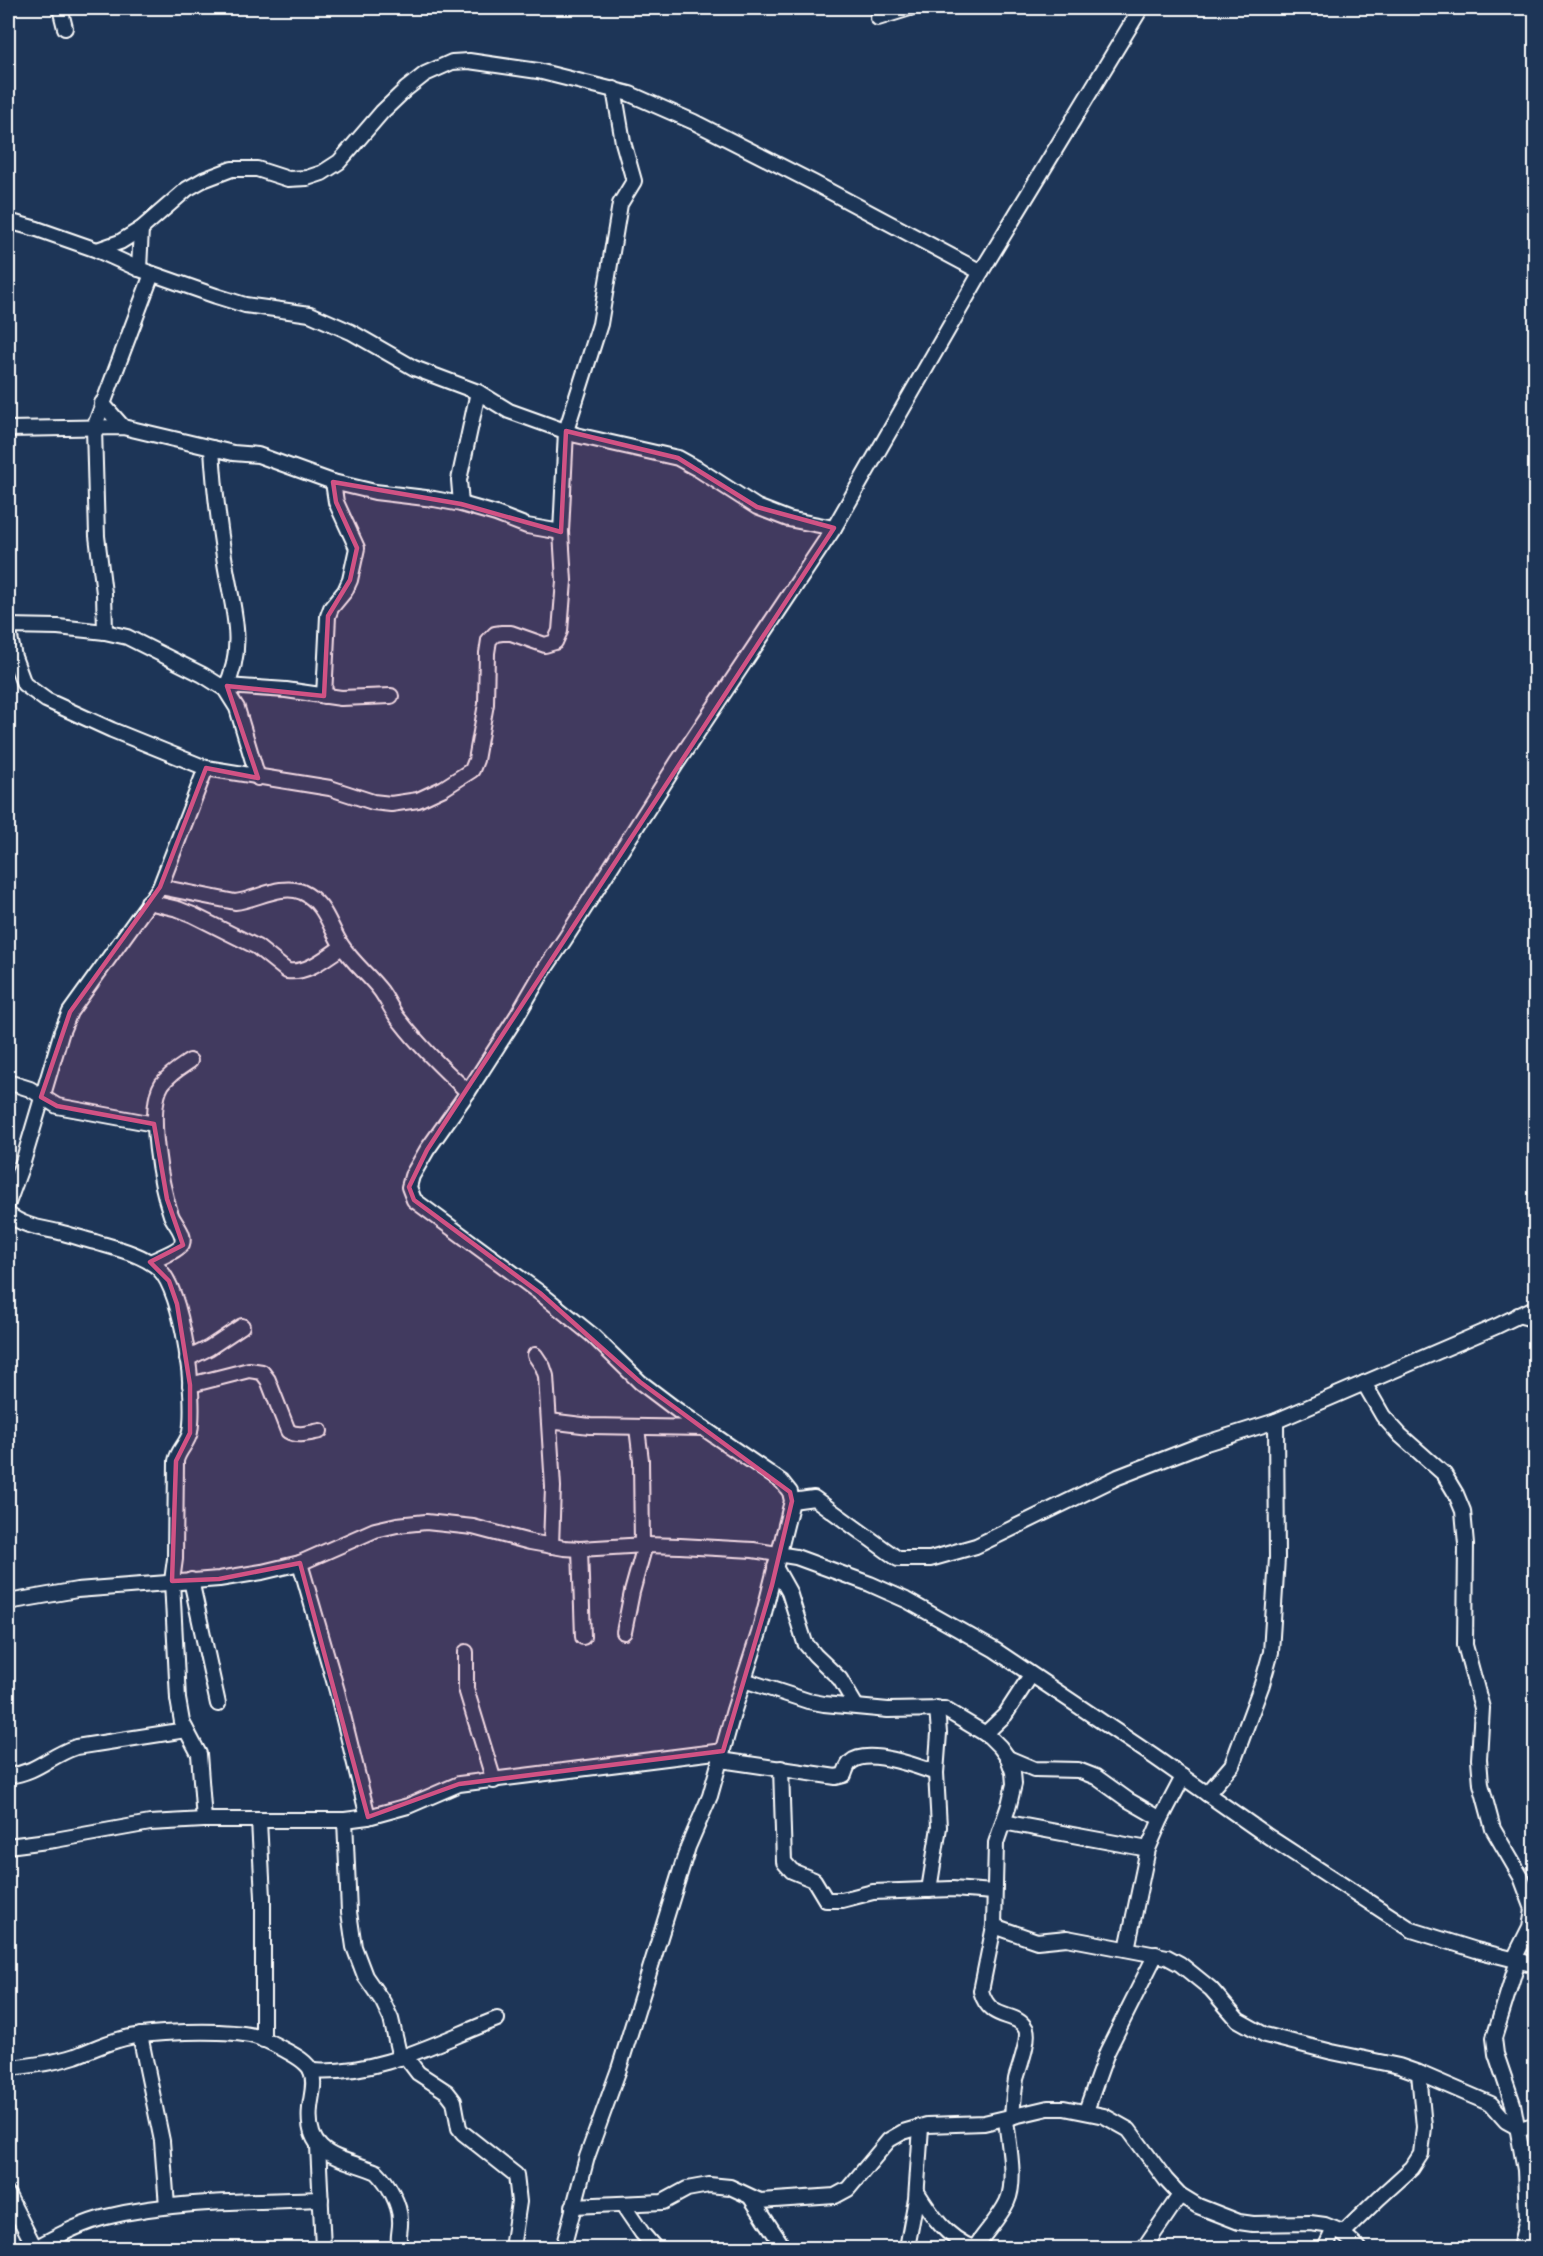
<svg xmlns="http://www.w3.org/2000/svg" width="1543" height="2256" font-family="'Playpen Sans',sans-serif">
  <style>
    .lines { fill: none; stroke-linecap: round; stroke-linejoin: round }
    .minor-casing { stroke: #fff; stroke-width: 18 }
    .minor { stroke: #1d3557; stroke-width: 14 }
    .marked { fill: #d15284; fill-opacity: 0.2; stroke: #d15284; stroke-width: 4.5; stroke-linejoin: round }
  </style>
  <rect width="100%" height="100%" fill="#1d3557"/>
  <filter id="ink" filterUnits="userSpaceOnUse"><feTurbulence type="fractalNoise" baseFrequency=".0167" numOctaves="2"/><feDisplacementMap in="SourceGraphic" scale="12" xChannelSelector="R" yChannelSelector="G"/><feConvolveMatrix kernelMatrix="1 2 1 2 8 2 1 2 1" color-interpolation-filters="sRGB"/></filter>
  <g filter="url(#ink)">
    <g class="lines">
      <g class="minor-casing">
        <g id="minor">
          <polyline points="60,8 65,28"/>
          <polyline points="878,18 910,8"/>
          <polyline points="8,221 37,229 97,250 139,269 216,296 245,305 310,314 351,332 414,368 478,392 509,411 576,435 678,458 698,469 757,507 788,519 834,528"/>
          <polyline points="97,250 120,242 141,229 187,189 203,180 232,169 257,169 288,179 307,178 322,173 339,162 382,112 406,89 425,74 452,62 469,61 538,71 630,94 694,122 814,183 981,272"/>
          <polyline points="139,269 141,229"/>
          <polyline points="102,403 123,427"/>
          <polyline points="8,429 123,427 233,453 258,455 333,482 375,492 434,499 461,504 496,514 527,526 561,532"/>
          <path d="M 212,448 C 214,486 219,525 225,563 C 232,607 247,645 225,689"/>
          <polyline points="461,504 459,480 478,392"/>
          <polyline points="8,626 58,627 105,632 127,637 203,675 225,689 237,708 258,778"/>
          <polyline points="8,627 14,657 24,684 46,700 112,730 206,768 330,788 373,802 391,804 418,800 444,788 472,770 476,760 486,704 487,653 489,640 495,634 502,633 511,633 545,645 555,642 560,631 564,581 561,532 566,431 600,324 620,204 634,181 623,142 614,89"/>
          <polyline points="105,632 104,593 97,536 94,428 152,274"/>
          <polyline points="227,686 286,690 341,698 391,696"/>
          <polyline points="324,696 328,616 331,608 345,591 350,580 357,548 336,502 333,482"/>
          <path d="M 160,887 L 235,902 C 256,900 281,883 302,892 C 326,903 329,927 342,946 C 353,963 369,975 381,991 C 388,1001 393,1013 401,1022 C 421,1048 444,1070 468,1092"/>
          <path d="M 148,902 L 178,909 L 193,915 L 257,947 L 287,971 C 308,974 326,957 342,947"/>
          <polyline points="8,1082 30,1089 57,1106 154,1124"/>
          <polyline points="8,1203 23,1162 62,1031 70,1012 160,887 206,768"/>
          <path d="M 8,1214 C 23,1226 40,1228 59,1232 C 71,1235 83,1239 95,1242 C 115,1248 142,1254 158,1268 C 184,1292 196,1398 190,1432 C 188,1443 178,1450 176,1461 L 175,1559 L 172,1581 L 178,1699 L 182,1722 L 199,1754 L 204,1820"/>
          <path d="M 150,1262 C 157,1259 179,1250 182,1244 C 186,1234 174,1223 171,1215 C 161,1186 146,1110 162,1084 C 169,1074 181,1067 190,1061"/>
          <polyline points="1518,1315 1536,1320"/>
          <polyline points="535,1355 543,1367 546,1376 553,1487 551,1546"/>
          <polyline points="187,1359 209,1348 242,1326"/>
          <polyline points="1364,1383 1383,1416 1400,1435 1444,1474 1456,1494 1463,1511 1466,1544 1465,1645 1482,1708 1479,1759 1481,1784 1493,1829 1521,1877 1533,1909 1530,1927 1514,1959"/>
          <path d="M 190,1385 L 249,1370 L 262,1372 L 268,1380 L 288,1431 C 298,1437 309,1433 320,1431"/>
          <polyline points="549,1421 590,1426 704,1428"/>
          <polyline points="637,1428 641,1460 642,1545"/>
          <polyline points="792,1501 814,1498 898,1559 930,1559 976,1546 1118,1477 1203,1444 1276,1421 1497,1326 1536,1307"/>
          <polyline points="580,1549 583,1637"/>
          <polyline points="300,1563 337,1691 368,1817"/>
          <polyline points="775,1567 789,1592 805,1643 815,1655 840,1679 856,1706"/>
          <polyline points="191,1580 218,1704"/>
          <polyline points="8,1602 77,1590 219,1579 262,1572 300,1563 375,1530 397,1525 426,1522 473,1527 530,1542 564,1548 580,1549 645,1545 680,1546 753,1550 796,1557 870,1584 906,1600 995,1650 1153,1756 1266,1835 1412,1930 1476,1950 1536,1965"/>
          <polyline points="624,1632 632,1592 645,1545"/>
          <polyline points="466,1652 466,1689 494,1781"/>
          <path d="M 744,1680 L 808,1701 L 824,1704 L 888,1710 L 944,1709 L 989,1736 L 1000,1747 L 1008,1758 L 1013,1772 L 1014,1784 L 1009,1805 L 996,1843 L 994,1926 L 981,1991 C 990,2023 1016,2010 1026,2029 C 1030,2039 1019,2068 1016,2079 C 1014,2092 1013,2104 1012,2117"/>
          <polyline points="985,1734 1005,1715 1031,1675"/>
          <polyline points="1008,1758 1034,1769 1078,1770 1096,1777 1128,1800 1161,1819"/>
          <path d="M 721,1760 L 836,1777 L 844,1775 C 846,1770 847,1765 851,1762 C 867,1748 917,1766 936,1773"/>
          <polyline points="781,1768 784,1862 792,1871 814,1880 826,1900 842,1900 873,1892 952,1889 994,1892"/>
          <path d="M 8,1776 C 39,1772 49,1756 76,1747 L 186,1730"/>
          <polyline points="1207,1794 1232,1765 1262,1684 1271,1652 1277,1558 1276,1421"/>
          <polyline points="345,1820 349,1912 354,1947 365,1976 383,2002 391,2019 400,2058"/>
          <polyline points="259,1821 263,1897 263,2040"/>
          <polyline points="1003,1822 1148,1849"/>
          <polyline points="8,1846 55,1840 150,1823 204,1820 345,1820 368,1817 408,1806 459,1784 723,1751"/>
          <polyline points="929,1890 939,1827 936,1773 939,1733 937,1708"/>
          <polyline points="994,1926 1037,1941 1067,1938 1167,1957 1180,1964 1211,1989 1238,2020 1265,2035 1332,2052 1399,2066 1419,2073 1491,2104 1506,2121 1517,2127"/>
          <polyline points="1127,1949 1148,1849 1161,1819 1183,1777"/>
          <polyline points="1518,1960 1494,2038 1496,2054 1513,2104 1525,2170 1527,2218 1520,2248"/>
          <polyline points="140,2035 162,2141 167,2206"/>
          <polyline points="405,2056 418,2073 447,2092 454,2101 459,2128 463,2133 516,2175 519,2202 512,2248"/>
          <path d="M 8,2068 C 30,2066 53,2063 75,2056 C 89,2051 103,2044 118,2040 C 146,2031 225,2029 254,2036 C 264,2039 274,2044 283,2049 C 292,2054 307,2061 311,2071 C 316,2083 311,2096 310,2108 C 305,2157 341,2157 377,2172 C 388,2183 400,2204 400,2220 C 401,2230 396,2239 401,2248"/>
          <path d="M 311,2071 C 377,2076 437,2042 497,2019"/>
          <polyline points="1086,2111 1107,2052 1156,1954"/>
          <polyline points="1518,2130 1536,2124"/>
          <polyline points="318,2146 323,2248"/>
          <path d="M 917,2192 C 932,2216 946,2237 973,2248"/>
          <polyline points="8,2195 35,2248"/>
          <polyline points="751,2198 784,2248"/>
          <polyline points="623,2205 642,2233 655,2248"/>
          <polyline points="573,2206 663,2202 687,2189 709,2185 730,2187 760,2201 835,2196 848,2189 889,2140 903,2132 927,2125 984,2123 1048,2108 1064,2108 1104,2116 1129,2130 1166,2180 1180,2195 1198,2206 1239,2222 1253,2224 1310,2223 1325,2225 1340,2231 1359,2248"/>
          <polyline points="1342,2234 1379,2198 1412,2168 1421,2154 1424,2127 1419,2073"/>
          <path d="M 35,2248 C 58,2236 81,2223 106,2217 C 176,2200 249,2202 321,2199"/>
          <polyline points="563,2248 587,2157 619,2069 688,1847 710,1796 734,1710 759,1633 792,1501 790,1492 782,1482 677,1410 640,1382 592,1335 540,1293 414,1200 409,1187 412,1176 427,1150 468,1092 517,1016 542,973 565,939 677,763 834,528 981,272 1141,8"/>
          <polyline points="907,2248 916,2199 921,2127"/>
          <path d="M 975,2248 C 984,2233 999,2219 1007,2202 C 1017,2181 1008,2142 1006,2119"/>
          <polyline points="1144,2248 1180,2195"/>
          <polyline points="1325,2248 1334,2229"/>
        </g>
      </g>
      <use href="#minor" class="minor"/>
    </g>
  </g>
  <path class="marked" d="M 566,431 L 678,458 L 757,507 L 834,528 L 427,1150 L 409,1187 L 414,1200 L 540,1293 L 640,1382 L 790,1492 L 792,1501 L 772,1585 L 723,1751 L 459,1784 L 368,1817 L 300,1563 L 219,1579 L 172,1581 L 176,1461 L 190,1433 L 190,1385 L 177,1304 L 169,1281 L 150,1262 L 183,1245 L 167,1199 L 154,1124 L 57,1106 L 41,1097 L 70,1012 L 160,887 L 206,768 L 258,778 L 227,686 L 324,696 L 328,616 L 350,580 L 357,548 L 336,502 L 333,482 L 461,504 L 561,532 Z"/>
  <rect width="1543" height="2256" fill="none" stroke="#1d3557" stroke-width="30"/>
  <rect x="15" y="15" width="1513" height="2226" fill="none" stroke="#fff" stroke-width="2" filter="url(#ink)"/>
</svg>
